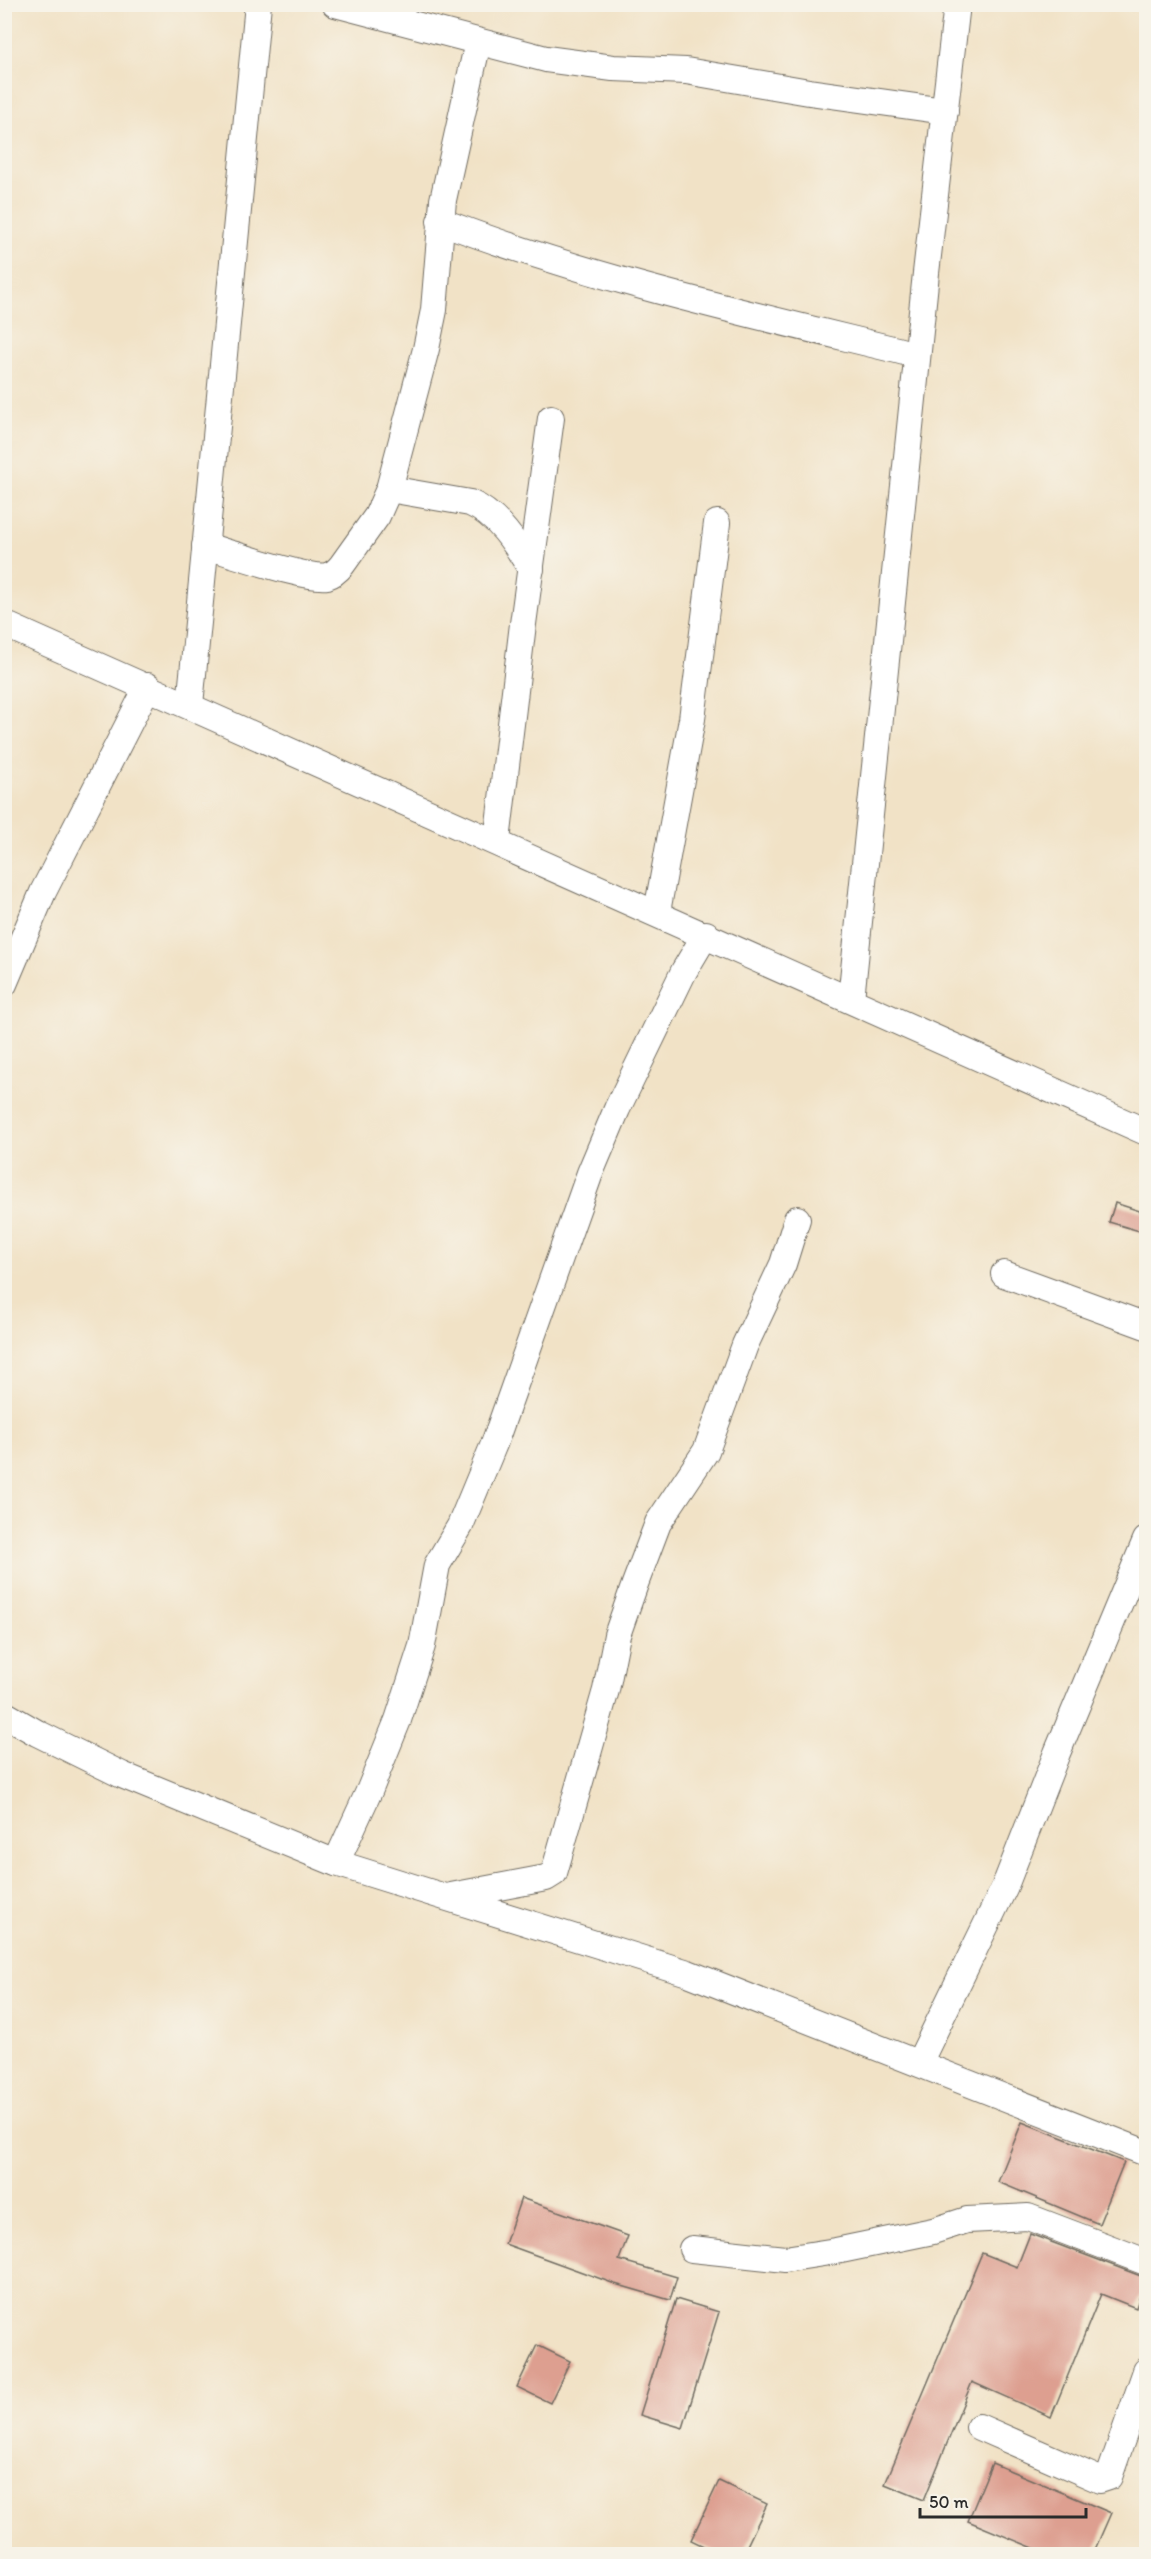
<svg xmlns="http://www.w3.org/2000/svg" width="1151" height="2559" font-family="Itim,sans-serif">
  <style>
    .building { fill: #dd9f90 }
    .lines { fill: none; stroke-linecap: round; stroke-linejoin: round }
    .minor-casing { stroke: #706b61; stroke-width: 28 }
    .minor { stroke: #fff; stroke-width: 26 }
  </style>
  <rect width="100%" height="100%" fill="#f7f3e8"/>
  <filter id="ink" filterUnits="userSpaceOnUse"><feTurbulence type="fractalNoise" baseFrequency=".0167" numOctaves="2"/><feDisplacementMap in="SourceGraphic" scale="12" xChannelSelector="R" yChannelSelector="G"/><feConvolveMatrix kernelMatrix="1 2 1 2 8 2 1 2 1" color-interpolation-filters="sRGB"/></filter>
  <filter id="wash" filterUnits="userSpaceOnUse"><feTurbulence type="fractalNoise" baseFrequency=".008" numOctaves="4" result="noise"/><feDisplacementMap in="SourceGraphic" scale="24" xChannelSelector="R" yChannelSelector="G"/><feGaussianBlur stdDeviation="1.35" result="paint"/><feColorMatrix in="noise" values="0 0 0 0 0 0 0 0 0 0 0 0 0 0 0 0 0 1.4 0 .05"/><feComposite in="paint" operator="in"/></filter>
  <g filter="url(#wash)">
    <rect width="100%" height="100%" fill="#f1e2c6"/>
    <g id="blocks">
      <g class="building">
        <polygon points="1115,1203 1146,1213 1146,1233 1109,1222"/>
        <polygon points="1022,2122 1124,2162 1099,2224 998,2182"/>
        <polygon points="521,2198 628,2236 619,2260 677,2277 670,2300 615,2284 505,2244"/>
        <polygon points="1030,2234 1146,2278 1136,2308 1101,2294 1051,2417 972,2382 924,2500 885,2484 982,2253 1017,2267"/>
        <polygon points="676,2299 719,2312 683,2428 640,2415"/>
        <polygon points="537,2345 570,2361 550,2403 517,2387"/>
        <polygon points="992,2463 1111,2513 1093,2554 1048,2554 968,2521"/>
        <polygon points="719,2481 767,2504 743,2554 720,2554 691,2540"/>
      </g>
    </g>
  </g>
  <g filter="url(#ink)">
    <use href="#blocks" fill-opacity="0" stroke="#706b61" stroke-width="1.5"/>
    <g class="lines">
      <g class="minor-casing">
        <g id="minor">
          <polyline points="335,4 546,59 613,68 686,71 809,92 945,111"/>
          <path d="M 440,221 C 594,280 758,316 917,355"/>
          <path d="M 389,489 L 470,503 C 498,515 516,544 531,569"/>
          <path d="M 205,546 C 229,552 307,580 327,576 C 334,574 338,570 342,565 L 377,516 L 389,489 L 426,349 L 434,310 L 443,200 L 478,42"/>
          <polyline points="4,624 1146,1132"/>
          <polyline points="190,705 258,4"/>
          <polyline points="497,841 523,624 551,418"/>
          <polyline points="657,912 692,719 717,523"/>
          <polyline points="4,984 43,892 148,686"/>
          <polyline points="851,999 926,273 957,4"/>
          <polyline points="1004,1274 1146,1326"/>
          <polyline points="4,1714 37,1733 122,1775 336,1863 688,1973 1146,2153"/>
          <polyline points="336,1863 370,1789 398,1720 422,1646 437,1565 460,1526 494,1444 590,1173 617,1109 684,971 706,934"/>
          <polyline points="451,1896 546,1878 554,1873 606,1690 617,1635 635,1584 658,1523 706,1451 745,1345 783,1264 797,1219"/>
          <polyline points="919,2063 1005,1886 1057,1753 1146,1540"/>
          <polyline points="692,2249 785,2259 836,2251 933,2231 967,2220 1028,2217 1146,2262"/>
          <polyline points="979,2427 1100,2480 1109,2477 1146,2371"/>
        </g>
      </g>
      <use href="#minor" class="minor"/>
    </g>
  </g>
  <rect width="1151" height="2559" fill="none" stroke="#f7f3e8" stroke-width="24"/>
  <path d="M920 2508v9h166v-9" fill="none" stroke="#2b2b2b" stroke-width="3"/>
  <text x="929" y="2508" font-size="18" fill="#2b2b2b" stroke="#f7f3e8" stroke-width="4.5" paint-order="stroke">50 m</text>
</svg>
